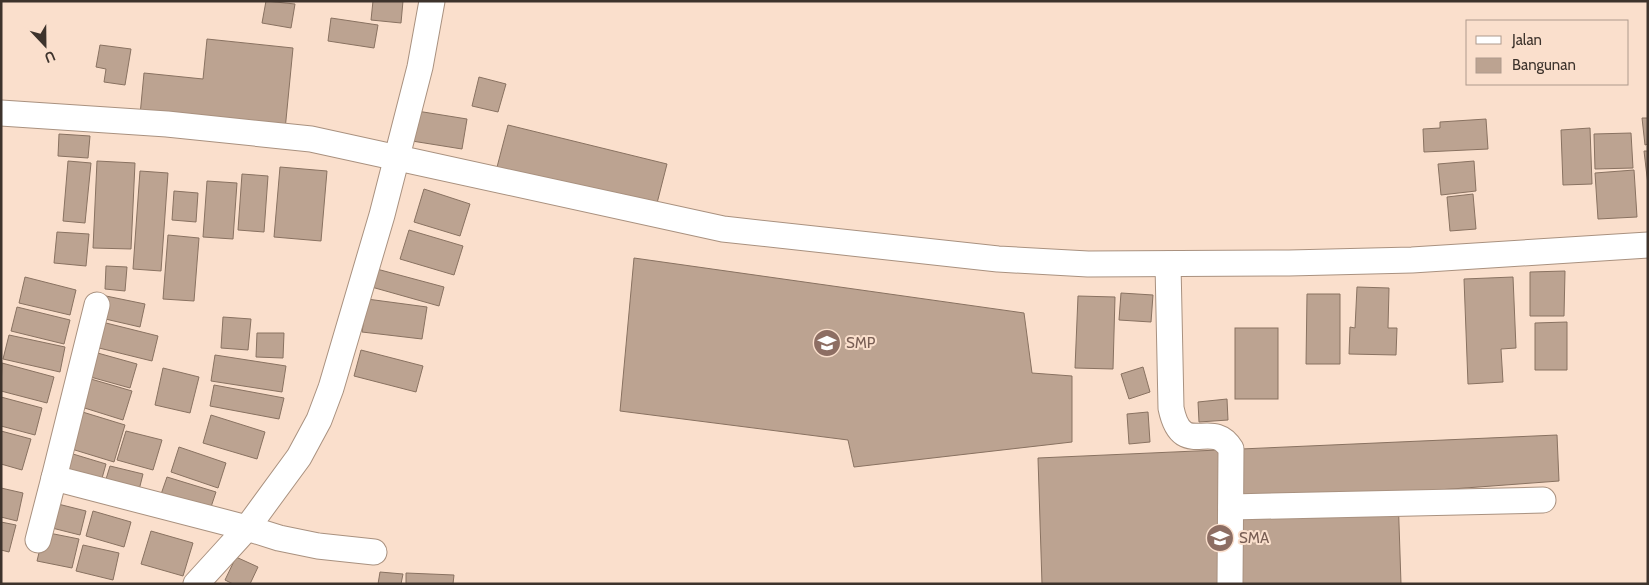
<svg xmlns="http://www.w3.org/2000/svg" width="1649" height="585" font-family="Cabin,sans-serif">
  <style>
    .building { fill: #bca391; stroke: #897261 }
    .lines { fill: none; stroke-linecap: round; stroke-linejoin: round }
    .minor-casing { stroke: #a9917f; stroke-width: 27 }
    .minor { stroke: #fff; stroke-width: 25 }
    .labels { text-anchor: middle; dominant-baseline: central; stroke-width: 4; stroke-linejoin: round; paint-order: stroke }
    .education-label { font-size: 15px; fill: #785e54; stroke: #fadfcc; text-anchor: start }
  </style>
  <rect width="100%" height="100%" fill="#fadfcc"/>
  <g class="building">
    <polygon points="266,1 295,4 291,28 262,23"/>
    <polygon points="373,1 403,1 401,23 371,20"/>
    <polygon points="331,18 378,25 374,48 328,41"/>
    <polygon points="207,39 293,48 285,130 140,115 144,73 203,79"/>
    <polygon points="100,45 131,49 125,85 104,82 106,69 96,67"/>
    <polygon points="479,77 506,84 498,112 472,106"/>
    <polygon points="417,111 467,119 462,149 412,141"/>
    <polygon points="1642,118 1648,118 1648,144 1645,145"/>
    <polygon points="1486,119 1488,149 1424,152 1423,129 1440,128 1440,122"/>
    <polygon points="508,125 667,164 655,211 496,171"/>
    <polygon points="1590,128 1592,184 1563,185 1561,130"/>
    <polygon points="1631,133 1633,168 1595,169 1594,134"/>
    <polygon points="59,134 90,136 88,158 58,156"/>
    <polygon points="1644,151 1648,151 1648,185"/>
    <polygon points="68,161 91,163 85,223 63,221"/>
    <polygon points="97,161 135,163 131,249 93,248"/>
    <polygon points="1474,161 1476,191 1441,195 1438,164"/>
    <polygon points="280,167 327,171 321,241 274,237"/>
    <polygon points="1634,170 1637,217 1598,219 1595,173"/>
    <polygon points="140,171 168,173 161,271 133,269"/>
    <polygon points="242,174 268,176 264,232 238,230"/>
    <polygon points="207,181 237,183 233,239 203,237"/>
    <polygon points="424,189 470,204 460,236 414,222"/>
    <polygon points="174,191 198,193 196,222 172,220"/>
    <polygon points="1473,194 1476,229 1450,231 1447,197"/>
    <polygon points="409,230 463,246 454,275 400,259"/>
    <polygon points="57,232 89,234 86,266 54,263"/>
    <polygon points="168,235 199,238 194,301 163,299"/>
    <polygon points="634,258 1024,313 1032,373 1072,376 1072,442 854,467 848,440 620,411"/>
    <polygon points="106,266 127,267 125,291 105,289"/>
    <polygon points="373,268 444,287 439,306 368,286"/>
    <polygon points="1565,271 1564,316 1530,316 1530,272"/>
    <polygon points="25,277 76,290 70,315 19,303"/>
    <polygon points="1513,277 1516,348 1501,349 1503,382 1468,384 1464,279"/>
    <polygon points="1357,287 1389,288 1388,328 1397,328 1396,355 1349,354 1350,327 1355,328"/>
    <polygon points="1121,293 1153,295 1151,322 1119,320"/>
    <polygon points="1307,294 1340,294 1340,364 1306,364"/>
    <polygon points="106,296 145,304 140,327 101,318"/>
    <polygon points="1078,296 1115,297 1113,369 1075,368"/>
    <polygon points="367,299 427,307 422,339 362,332"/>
    <polygon points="17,307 70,320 64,344 11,331"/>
    <polygon points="223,317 251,319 248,350 221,348"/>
    <polygon points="102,322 158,336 152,361 95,347"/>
    <polygon points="1567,322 1567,370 1535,370 1535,323"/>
    <rect x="1235" y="328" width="43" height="71"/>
    <polygon points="257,333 284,333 283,358 256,357"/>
    <polygon points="9,335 65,347 60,372 3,359"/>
    <polygon points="361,350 423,366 416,392 354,376"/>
    <polygon points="94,352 137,364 130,388 87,376"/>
    <polygon points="215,355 286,366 282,392 211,381"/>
    <polygon points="2,363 54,377 47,403 1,391"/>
    <polygon points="1143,367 1150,392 1129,399 1121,374"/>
    <polygon points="163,368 199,377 190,413 155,405"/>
    <polygon points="84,377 132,391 123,420 75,405"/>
    <polygon points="214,385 284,398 279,419 210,406"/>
    <polygon points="1,397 42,408 35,435 1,426"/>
    <polygon points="1227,399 1228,420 1199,422 1198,402"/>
    <polygon points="76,410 125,425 114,462 65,447"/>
    <polygon points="1148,412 1150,442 1129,444 1127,414"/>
    <polygon points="211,415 265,432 257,459 203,443"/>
    <polygon points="1,431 31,439 22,470 1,464"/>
    <polygon points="126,431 162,440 153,470 117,460"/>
    <polygon points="1557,435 1559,481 1398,493 1401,584 1042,584 1038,458"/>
    <polygon points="179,447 226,463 218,488 171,472"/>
    <polygon points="63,451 106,464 99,489 55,476"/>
    <polygon points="110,466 143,474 137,498 103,489"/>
    <polygon points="167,477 216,492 208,516 159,500"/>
    <polygon points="1,488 23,493 17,521 1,517"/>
    <polygon points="54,503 86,511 80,535 48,527"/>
    <polygon points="93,511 131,522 124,547 86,536"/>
    <polygon points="1,522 16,525 9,552 1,550"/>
    <polygon points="151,531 193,543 183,576 141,564"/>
    <polygon points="44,532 79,539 72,568 37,561"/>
    <polygon points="83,545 119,553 113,580 76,571"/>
    <polygon points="236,557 258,567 250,584 233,584 225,580"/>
    <polygon points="380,572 403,574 401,584 378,584"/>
    <polygon points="406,573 454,575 453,584 406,584"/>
  </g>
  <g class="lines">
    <g class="minor-casing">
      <g id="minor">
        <polyline points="1,113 167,124 311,139 723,229 998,259 1088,264 1289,263 1412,260 1648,245"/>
        <path d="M 1168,264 L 1171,408 C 1182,461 1212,417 1231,449 L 1230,584"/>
        <polyline points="97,305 54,478 247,528 279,538 318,546 374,552"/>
        <polyline points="1231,507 1543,500"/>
        <polyline points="38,540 54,478"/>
        <polyline points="196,584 247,528 299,457 319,420 331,388 382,215 420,67 432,1"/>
      </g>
    </g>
    <use href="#minor" class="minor"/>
  </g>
  <defs>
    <g id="school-disc" transform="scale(1.4375)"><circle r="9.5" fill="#8d6e63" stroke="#fadfcc"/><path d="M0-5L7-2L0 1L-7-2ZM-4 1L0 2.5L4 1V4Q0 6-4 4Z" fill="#fff"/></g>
  </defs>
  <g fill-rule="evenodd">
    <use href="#school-disc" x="827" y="343"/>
    <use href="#school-disc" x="1220" y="538"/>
  </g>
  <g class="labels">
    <g class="education-label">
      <text x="846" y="343">SMP</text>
      <text x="1239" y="538">SMA</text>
    </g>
  </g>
  <rect width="1649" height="585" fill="none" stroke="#3d332c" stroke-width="5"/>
  <rect x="1466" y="20" width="162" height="65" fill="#fadfcc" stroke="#ae9a8c"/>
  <rect x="1476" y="36" width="25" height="8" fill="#ffffff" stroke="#ae9a8c"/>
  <text x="1512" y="45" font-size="15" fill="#3d332c">Jalan</text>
  <rect x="1476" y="58" width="25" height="15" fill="#bca391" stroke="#ae9a8c"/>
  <text x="1512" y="70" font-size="15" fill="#3d332c">Bangunan</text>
  <g transform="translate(45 45) rotate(158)" stroke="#fadfcc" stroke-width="4" paint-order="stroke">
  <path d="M0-4L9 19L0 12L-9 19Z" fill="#3d332c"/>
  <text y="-8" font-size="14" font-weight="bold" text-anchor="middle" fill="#3d332c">U</text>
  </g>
</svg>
